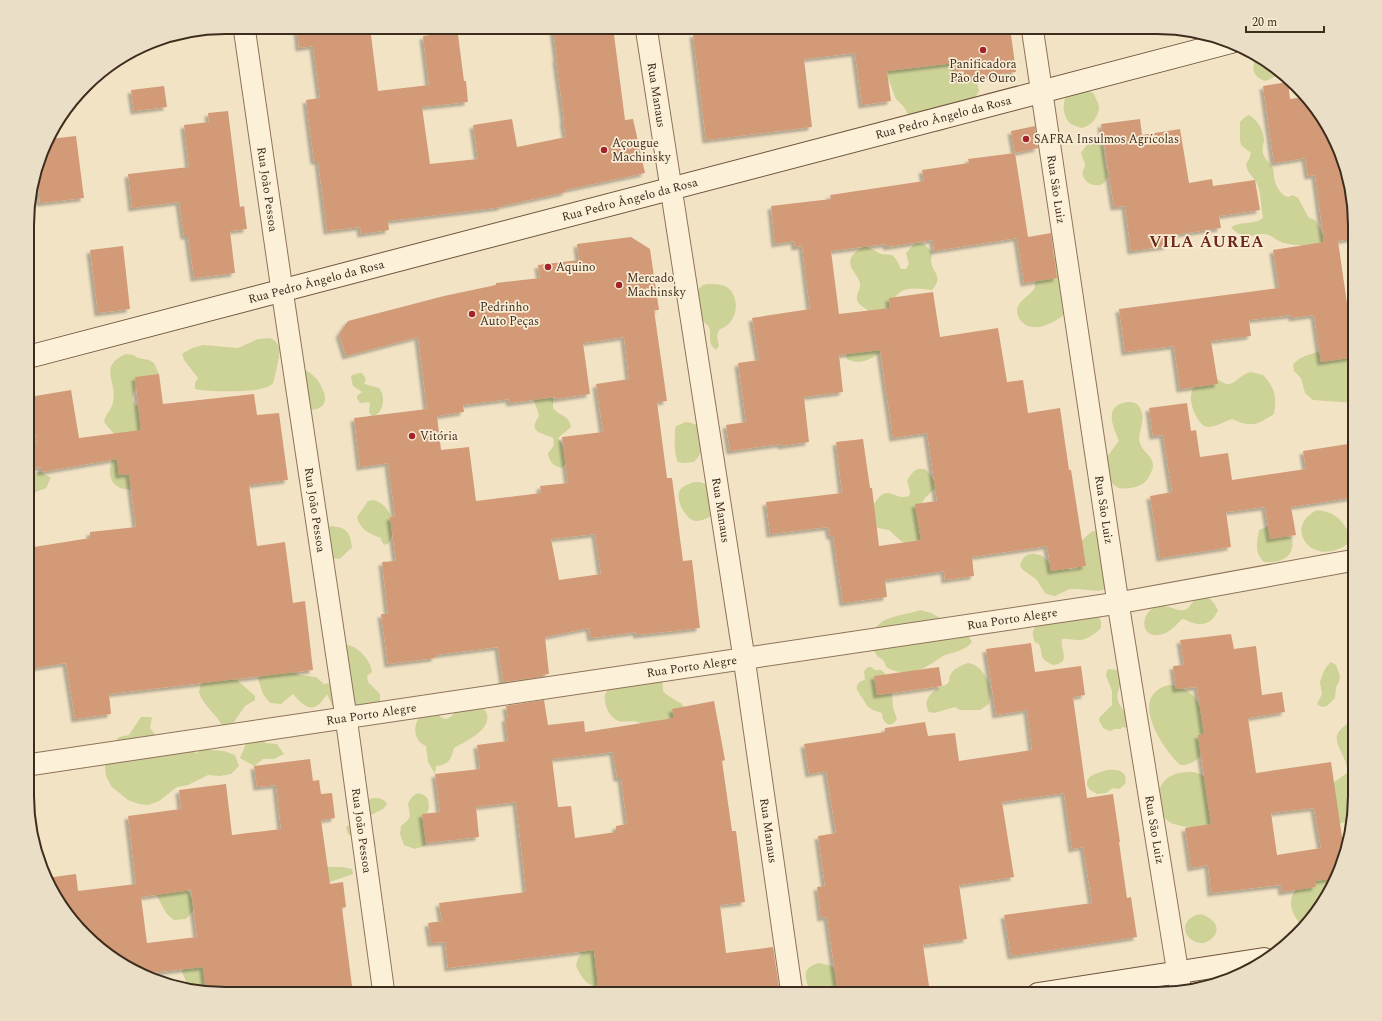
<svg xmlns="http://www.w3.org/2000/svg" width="1382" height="1021" font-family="Spectral,serif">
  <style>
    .green { fill: #cdd297 }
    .building { fill: #d39a77; fill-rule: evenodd; filter: url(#shadow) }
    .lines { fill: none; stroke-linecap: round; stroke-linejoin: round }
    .street-casing { stroke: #8f7359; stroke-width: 23 }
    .secondary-casing { stroke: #71543c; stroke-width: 24 }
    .street { stroke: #fcf0d9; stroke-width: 21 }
    .secondary { stroke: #fcf0d9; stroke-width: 22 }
    .poi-dot { fill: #a3232a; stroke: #f9edd5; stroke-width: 1.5 }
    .labels { text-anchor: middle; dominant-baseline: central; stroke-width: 3.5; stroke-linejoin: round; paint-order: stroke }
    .poi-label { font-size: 12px; fill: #3e2c1e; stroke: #f9edd5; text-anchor: start }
    .street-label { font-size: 12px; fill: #3e2c1e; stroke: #f9edd5 }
    .district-label { font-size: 16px; font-weight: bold; letter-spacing: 1px; fill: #6e2819; stroke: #f9edd5 }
    .rim { fill: none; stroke: #3e2c1e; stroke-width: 2 }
  </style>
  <defs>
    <filter id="shadow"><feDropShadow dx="-3.5" dy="3.5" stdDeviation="1" flood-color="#0004"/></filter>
  </defs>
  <rect width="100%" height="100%" fill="#f2e3c5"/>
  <g class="green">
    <path d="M 884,51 L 963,53 C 969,65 977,78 979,91 L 958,124 L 942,131 L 937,132 L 926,129 L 912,121 L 904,107 L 896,99 L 888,78 Z"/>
    <path d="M 1257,57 L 1276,69 L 1278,75 L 1266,81 C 1253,78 1250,67 1257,57 Z"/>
    <path d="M 1088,91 L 1093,93 C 1095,97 1099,103 1099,108 C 1098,118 1090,127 1081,128 C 1078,127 1074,125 1071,124 C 1063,118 1062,104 1066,96 Z"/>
    <path d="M 1249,115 C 1258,120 1264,131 1264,141 C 1263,145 1262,149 1263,153 C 1265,160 1270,163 1273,169 C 1274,172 1274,175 1274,178 C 1276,186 1280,195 1288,197 L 1293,195 L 1298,198 L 1309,218 L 1315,220 L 1323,234 L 1327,237 L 1334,246 L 1310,251 L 1301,245 C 1294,245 1283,244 1277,240 C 1274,238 1272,236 1269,235 C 1256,230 1246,245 1231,227 C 1241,221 1254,225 1263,218 C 1261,207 1261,196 1258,186 C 1255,177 1247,174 1246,164 L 1249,159 L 1251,153 L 1241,145 L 1240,140 L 1240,122 L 1244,118 Z"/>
    <path d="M 1090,142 C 1105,140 1104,152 1105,163 C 1105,169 1110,174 1106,180 C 1104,184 1100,186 1095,185 C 1088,185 1081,177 1083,171 C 1084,167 1085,168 1085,165 C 1085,161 1082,158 1081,153 L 1086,146 Z"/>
    <path d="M 918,243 L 924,244 L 932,252 C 932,255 931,259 931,262 C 933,274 944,276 932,290 C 918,288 899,285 893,301 L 883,351 C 871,359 860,366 847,359 L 844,349 L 872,314 C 868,309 861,307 858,302 C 854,295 861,291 860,284 C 859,277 854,273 851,267 C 847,256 858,249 866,246 L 881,254 L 892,255 L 896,259 L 901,269 L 906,269 L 909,264 L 906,253 L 913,245 Z"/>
    <path d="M 1052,257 C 1059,257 1063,260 1069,264 C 1071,265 1075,267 1077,269 C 1083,275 1075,300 1071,307 C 1062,321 1030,338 1019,318 C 1010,301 1035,296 1035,285 C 1035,281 1033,277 1031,273 Z"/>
    <path d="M 708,284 C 715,284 721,284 727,287 C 737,294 739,311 731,321 C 729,325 723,328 719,330 L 717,336 L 719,346 L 716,350 C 703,340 718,329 702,321 L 694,293 L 703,285 Z"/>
    <path d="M 270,338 C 278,341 280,348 279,356 C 279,358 274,382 273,383 C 266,394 208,392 195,389 L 195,383 L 198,378 L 184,360 L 182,354 L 192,348 L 203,345 L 238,348 L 258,339 Z"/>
    <path d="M 1322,350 L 1355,356 L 1355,403 L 1313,400 L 1305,393 L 1301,378 L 1294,371 L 1293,365 C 1302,354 1310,356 1322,350 Z"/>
    <path d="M 126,354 L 133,355 L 138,358 L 149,360 L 154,363 L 159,374 L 157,380 L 136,383 L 132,400 L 135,405 L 140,407 L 141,430 L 134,434 L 132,489 C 115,491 107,480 111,463 C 113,455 119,448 117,439 C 115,432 107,428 104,421 C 106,414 112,409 113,402 C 118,382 97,366 126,354 Z"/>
    <path d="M 300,368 C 309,371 317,377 321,386 C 328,399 327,409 310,410 C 308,410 306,410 304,410 C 304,410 299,406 299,406 C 290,399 284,392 285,380 Z"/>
    <path d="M 1251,372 L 1263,375 C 1275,388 1277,397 1274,414 C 1257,425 1251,428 1232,419 C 1225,421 1216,427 1208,427 C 1199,427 1190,406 1191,397 C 1191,390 1196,382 1198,376 L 1214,376 C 1234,394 1233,377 1251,372 Z"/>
    <path d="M 359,373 L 362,373 L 366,379 L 364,384 L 379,388 C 386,396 384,414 372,417 L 369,412 L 370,404 L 369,402 L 360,403 L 357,398 L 357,396 L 362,392 L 353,386 L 351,377 L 352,375 Z"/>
    <path d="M 553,397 L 553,408 C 560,417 569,414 571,427 L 558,438 L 564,448 L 566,464 L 562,468 C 553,466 549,462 548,453 C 553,448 555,445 553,438 C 543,433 527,433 539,416 C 538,410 535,406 534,399 Z"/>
    <path d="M 1127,402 C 1135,402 1138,403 1141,410 C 1146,422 1137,432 1140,443 C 1142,452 1154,456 1153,467 C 1152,471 1148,480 1144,483 C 1137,488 1119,492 1113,484 C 1107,478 1107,466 1106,458 L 1119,441 C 1113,426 1103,406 1127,402 Z"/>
    <path d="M 686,422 C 712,425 707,448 694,462 L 683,463 L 678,462 C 674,456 674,432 676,426 Z"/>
    <path d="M 918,469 L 925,469 C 931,475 935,479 935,488 L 925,498 L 922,503 L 927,531 L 921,540 L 908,542 L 902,542 L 889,530 L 878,528 L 875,524 L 872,508 C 887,479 893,502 909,496 L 910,491 L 907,480 L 914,471 Z"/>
    <polygon points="41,472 51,478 46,488 36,492 28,490 28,473"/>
    <path d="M 694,482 L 700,482 L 710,486 L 713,515 C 708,518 698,523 692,520 C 684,515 675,499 680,490 C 683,486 689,484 694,482 Z"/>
    <path d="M 374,500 C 392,506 397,527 389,543 L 384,545 L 381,540 L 381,538 C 370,534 360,530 357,517 L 368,501 Z"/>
    <path d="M 1317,510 C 1337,512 1344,522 1352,540 C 1316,573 1280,528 1317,510 Z"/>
    <path d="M 332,526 C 348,528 351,533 352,550 L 351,548 L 343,556 L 339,559 L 333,558 L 326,528 Z"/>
    <path d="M 1269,526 L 1288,536 L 1292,539 C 1295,558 1280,563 1264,562 C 1254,552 1257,543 1259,530 Z"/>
    <path d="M 1102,529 L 1117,538 L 1121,548 L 1124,562 L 1110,587 L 1105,589 L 1099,591 L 1076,589 L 1070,589 L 1055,596 L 1050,595 L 1045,593 L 1036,579 L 1023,570 L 1020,566 C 1022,554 1032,551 1042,556 C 1047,559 1050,565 1055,567 C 1061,568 1064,565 1070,570 L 1076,569 L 1079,564 L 1079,543 L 1091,532 Z"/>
    <path d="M 1203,596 C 1212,598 1214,603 1218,610 C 1214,619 1209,625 1198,624 C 1193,624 1188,620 1182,619 C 1175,627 1165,637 1154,635 C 1140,633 1143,614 1152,609 C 1164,601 1175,612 1184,610 C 1189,609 1190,605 1193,602 C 1195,598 1200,597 1203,596 Z"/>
    <path d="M 920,610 L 931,613 L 966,632 L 972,642 C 965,651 954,652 945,655 C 939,658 935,662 929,665 C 922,670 911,673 903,672 C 898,672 889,670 886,666 C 885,664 884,662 883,660 C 881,658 877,657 876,654 C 869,645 870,632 879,624 C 889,615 907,615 920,610 Z"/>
    <path d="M 1095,611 L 1101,621 L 1101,628 C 1096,633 1086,641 1078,640 C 1072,640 1068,638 1062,639 C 1060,647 1066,653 1063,661 L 1058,664 L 1053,665 C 1038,658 1044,656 1039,644 L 1035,642 C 1031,633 1032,628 1040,624 Z"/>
    <path d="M 347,645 C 358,646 371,661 372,672 L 367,676 L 368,682 L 380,694 L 380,704 L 336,709 L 332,705 L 327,694 C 315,714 307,710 293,694 L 281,704 L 270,703 L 263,694 L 258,679 L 264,662 L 295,672 L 299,675 L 316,677 L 324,684 L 330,683 L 334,679 L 341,648 Z"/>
    <polygon points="1331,662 1336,665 1340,676 1339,682 1336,687 1335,698 1327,706 1322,707 1317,704 1322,694 1320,682 1324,671 1327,666"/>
    <path d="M 968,663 C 979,664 988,677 990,688 C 991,693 989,699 989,704 L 980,710 L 960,710 L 955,707 L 934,713 L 929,712 C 923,702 929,694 938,688 C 941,686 944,686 947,684 C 950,682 949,679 950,676 C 952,669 962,665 968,663 Z"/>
    <path d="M 868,667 L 871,667 L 875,670 L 881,670 L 891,679 L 893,708 L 897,719 C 891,730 882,723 882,713 L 873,710 L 868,707 L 857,690 C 856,684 859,681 865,680 L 864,671 Z"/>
    <path d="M 1109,669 L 1117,670 L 1123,680 C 1114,696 1116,703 1129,716 L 1128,728 L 1122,727 L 1121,729 L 1115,729 L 1110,731 L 1103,728 L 1099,720 L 1100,717 L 1112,705 L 1112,691 L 1106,676 L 1107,670 Z"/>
    <path d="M 662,673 L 663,691 L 667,695 L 682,704 L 688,713 L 644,732 L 640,723 C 633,719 626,723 619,721 C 610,719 603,703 605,695 C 606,691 609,688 612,685 Z"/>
    <path d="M 221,675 L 237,680 L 255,696 L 255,700 L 245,706 L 232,725 L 227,726 L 222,725 C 215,713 203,705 199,692 L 201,682 Z"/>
    <path d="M 1169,685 C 1183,686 1194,693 1200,706 C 1201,708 1203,711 1203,714 C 1204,719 1201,723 1204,727 C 1204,733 1205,741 1204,747 C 1203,758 1190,766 1180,765 C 1162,748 1127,695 1169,685 Z"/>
    <path d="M 458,706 C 463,706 475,704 480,706 C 482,707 485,710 486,712 C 494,729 465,742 454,748 C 451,759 449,765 436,766 L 435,774 L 428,762 L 426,746 C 415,742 412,728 419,718 C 421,714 429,712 433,710 L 442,718 L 447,719 L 452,716 Z"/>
    <polygon points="141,717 152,717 150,728 157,737 186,750 197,753 201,749 224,751 235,755 239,766 231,774 220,776 208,775 188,785 177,787 159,801 149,805 139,804 128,800 111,786 106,776 105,766 112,745 119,737 129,735"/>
    <path d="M 1355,720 L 1355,795 L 1352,813 L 1345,822 L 1339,824 L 1329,786 L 1347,773 C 1349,751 1318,737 1355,720 Z"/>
    <polygon points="258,735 266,743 277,744 284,754 274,759 263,759 254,766 240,758 248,739"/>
    <path d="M 1107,770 C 1117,769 1129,771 1125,784 L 1119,789 L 1113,788 L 1106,793 L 1097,794 L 1090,790 L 1087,785 C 1087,773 1098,774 1107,770 Z"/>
    <path d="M 1194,772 L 1222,782 L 1216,822 C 1211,824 1204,827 1198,828 C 1194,829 1175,825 1171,823 C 1154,813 1153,783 1173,775 C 1179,772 1187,772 1194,772 Z"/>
    <polygon points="418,793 424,795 428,799 429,808 426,816 427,842 424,846 415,849 404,845 400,834 401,826 408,820 410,816 408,803 413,796"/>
    <path d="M 372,798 C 378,798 384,798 387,804 L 383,809 L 371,815 L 372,824 L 369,828 L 371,838 L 374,839 C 376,843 376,847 374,850 L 348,834 L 346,828 L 347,826 L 352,825 L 367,801 Z"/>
    <polygon points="319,867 342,867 352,869 353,874 327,883"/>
    <path d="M 1326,875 L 1336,879 L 1304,928 C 1301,925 1298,922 1296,918 C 1287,903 1291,896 1300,883 Z"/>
    <path d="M 137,885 C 150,885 178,882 187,890 C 193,896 193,904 193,911 L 186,919 L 174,920 L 166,913 L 157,896 Z"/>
    <path d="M 1200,914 C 1210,916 1222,926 1214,936 C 1196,958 1167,922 1200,914 Z"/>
    <path d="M 596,943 L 594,956 C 602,964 602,978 596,987 C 585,984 581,976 576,966 L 578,958 L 582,954 L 578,951 Z"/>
    <polygon points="198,947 212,994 189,988 182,972 182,960"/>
    <path d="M 818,963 L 829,965 L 834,968 L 854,994 L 806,994 L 809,988 C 804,975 803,968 818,963 Z"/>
  </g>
  <g class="building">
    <polygon points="297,27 370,27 378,91 429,85 423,36 432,35 431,27 457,27 464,81 466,81 468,102 422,107 430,164 478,159 473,125 512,119 517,147 566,137 563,121 564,120 556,59 557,59 553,27 613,27 625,120 633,119 645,173 565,190 566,192 501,206 502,207 388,221 389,230 361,234 360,227 327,231 318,161 314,161 306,100 320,98 313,46 299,48"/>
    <polygon points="755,27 1010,27 1016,72 956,79 954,63 887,71 891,101 862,105 855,53 804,59 812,127 706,140 693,34"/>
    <polygon points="1288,82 1290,99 1304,97 1335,137 1348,174 1355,224 1355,238 1338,241 1350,324 1355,323 1355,357 1321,362 1314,315 1292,318 1292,315 1249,320 1251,336 1211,341 1218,384 1180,389 1174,346 1125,352 1119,309 1279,288 1273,250 1324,242 1315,175 1308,176 1305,158 1274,163 1263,86"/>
    <polygon points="164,86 167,107 134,111 131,90"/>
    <polygon points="228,111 240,207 244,206 247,229 230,231 235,273 194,278 188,236 184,236 179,202 132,208 128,174 189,167 184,125 209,122 208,113"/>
    <polygon points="1140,119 1142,135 1180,129 1189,183 1212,179 1213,186 1255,180 1260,210 1219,216 1221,228 1166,236 1168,246 1131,251 1125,206 1114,207 1101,124"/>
    <polygon points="1035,126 1038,148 1015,153 1011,131"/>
    <polygon points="76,136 84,198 40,203 37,176 49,139"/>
    <polygon points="1015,153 1028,237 1051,233 1057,278 1024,283 1017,238 934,251 933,240 887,247 886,244 831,251 839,314 890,308 889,298 933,292 940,337 998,328 1007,382 1023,380 1028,413 1060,408 1069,470 1071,470 1086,566 1051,571 1047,546 972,557 974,576 945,580 944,571 885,580 887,597 843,603 833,536 830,536 828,527 770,534 766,502 842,493 836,442 863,439 870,488 872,488 879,546 921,540 915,504 937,501 927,433 893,438 880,350 839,355 843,392 804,397 809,442 781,446 781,444 730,451 726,425 746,422 738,363 759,360 752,318 810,309 802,246 795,247 794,241 775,244 771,206 831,199 830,195 924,181 922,170 969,163 968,159"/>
    <path d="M 631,237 L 650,249 L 659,310 L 654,310 L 667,401 L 657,402 L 667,478 L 672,478 L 683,561 L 692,560 L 700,628 L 637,635 L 636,632 L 591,638 L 589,628 L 545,637 L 549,674 L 541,675 L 541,677 L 503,682 L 498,647 L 435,655 L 435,658 L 388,664 L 381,614 L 388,614 L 382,562 L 396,561 L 390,517 L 395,516 L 388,463 L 360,467 L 354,418 L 427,409 L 418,337 L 346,356 L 339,334 L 348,321 L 444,296 L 496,285 L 496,283 L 540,278 L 538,265 L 579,260 L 577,244 ZM 624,337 L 629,379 L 596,384 L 603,432 L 562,437 L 568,483 L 540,486 L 541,493 L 476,501 L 469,447 L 441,450 L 437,416 L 464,412 L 463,405 L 509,399 L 510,403 L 555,397 L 555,399 L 590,394 L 583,343 ZM 595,534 L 601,574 L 559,580 L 551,539 Z"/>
    <polygon points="123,246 130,309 98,313 90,250"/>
    <polygon points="159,374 163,404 254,394 257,415 279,413 288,480 249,485 257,546 285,542 293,603 305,601 313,670 109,694 111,714 75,719 66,663 28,669 28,548 90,538 90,532 136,527 129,474 119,475 117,459 41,472 41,467 28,469 28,445 37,444 29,397 71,390 79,438 141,430 135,377"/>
    <polygon points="1187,403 1191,431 1196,430 1200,457 1228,453 1232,480 1306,469 1303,451 1348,444 1355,487 1355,497 1291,507 1296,535 1270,539 1265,507 1226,512 1231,547 1160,558 1150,496 1172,492 1163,435 1153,436 1149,408"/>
    <path d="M 1231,634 L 1234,649 L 1256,646 L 1262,695 L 1282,692 L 1285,712 L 1248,718 L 1256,773 L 1331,762 L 1342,837 L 1348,836 L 1340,872 L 1336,878 L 1315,881 L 1316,887 L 1282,892 L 1281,885 L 1211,893 L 1208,865 L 1191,868 L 1185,828 L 1211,824 L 1198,735 L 1204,734 L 1197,687 L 1176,689 L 1173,666 L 1184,665 L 1180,640 ZM 1314,808 L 1321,848 L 1277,855 L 1271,813 Z"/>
    <polygon points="1031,643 1035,672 1081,666 1085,695 1073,697 1087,798 1113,794 1120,842 1119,842 1127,898 1131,897 1137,937 1011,956 1004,915 1092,903 1083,847 1072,849 1064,793 1002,802 1014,877 959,885 967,939 923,945 929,986 879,994 838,994 827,917 821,918 817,887 825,886 818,836 836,833 826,771 809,774 804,744 885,732 885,728 925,722 928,736 955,733 959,761 1032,750 1027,710 996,715 986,649"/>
    <polygon points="939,667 942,686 877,695 874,676"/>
    <path d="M 544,700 L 548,725 L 584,721 L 585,732 L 674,718 L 672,709 L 714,701 L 725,760 L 722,761 L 732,831 L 736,831 L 745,902 L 720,905 L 726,953 L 773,947 L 780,994 L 599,994 L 594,950 L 448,968 L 445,942 L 431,943 L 428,923 L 442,921 L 439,903 L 526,892 L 516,802 L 476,807 L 479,837 L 426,843 L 422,814 L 440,812 L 435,774 L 480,769 L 477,745 L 508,741 L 505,718 L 508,718 L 506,706 ZM 613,752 L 617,778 L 621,778 L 627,824 L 616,826 L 616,832 L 575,838 L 571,806 L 558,807 L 552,759 Z"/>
    <path d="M 310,759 L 313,781 L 319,780 L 321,794 L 332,793 L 335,818 L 321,820 L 330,884 L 343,882 L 346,907 L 342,908 L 353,994 L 212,994 L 206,992 L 203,967 L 141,974 L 95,945 L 47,884 L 46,878 L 76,874 L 78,891 L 136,884 L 128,816 L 181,809 L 179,790 L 226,784 L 232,835 L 281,829 L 276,785 L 257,787 L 254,766 ZM 191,890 L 197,937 L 147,943 L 141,897 Z"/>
  </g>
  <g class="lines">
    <g class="street-casing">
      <g id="street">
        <path id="s1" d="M 244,27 L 282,290 L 346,717 L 384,994"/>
        <path id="s2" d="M 646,27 L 744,658 L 792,994"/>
        <path id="s3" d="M 1032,27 L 1118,603 L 1181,992"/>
        <path id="s4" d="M 28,765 L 1118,603 L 1355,560"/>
      </g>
    </g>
    <g class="secondary-casing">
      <g id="secondary">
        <path id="s5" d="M 28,357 L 1231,42"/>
        <polyline points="1038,994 1264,959"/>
      </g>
    </g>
    <use href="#street" class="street"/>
    <use href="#secondary" class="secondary"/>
  </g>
  <g class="poi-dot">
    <circle cx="983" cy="50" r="4"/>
    <circle cx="1026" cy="139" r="4"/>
    <circle cx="604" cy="150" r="4"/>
    <circle cx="548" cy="267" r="4"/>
    <circle cx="619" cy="285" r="4"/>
    <circle cx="472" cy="314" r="4"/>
    <circle cx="412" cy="436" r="4"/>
  </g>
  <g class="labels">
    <g class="poi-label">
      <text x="983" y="64" text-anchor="middle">Panificadora<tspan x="983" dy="14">Pão de Ouro</tspan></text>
      <text x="1034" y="139">SAFRA Insulmos Agrícolas</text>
      <text x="612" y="143">Açougue<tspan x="612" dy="14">Machinsky</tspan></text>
      <text x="556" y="267">Aquino</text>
      <text x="627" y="278">Mercado<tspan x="627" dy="14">Machinsky</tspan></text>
      <text x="480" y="307">Pedrinho<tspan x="480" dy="14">Auto Peças</tspan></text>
      <text x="420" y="436">Vitória</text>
    </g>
    <g class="street-label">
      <text stroke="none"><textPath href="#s2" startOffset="69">Rua Manaus</textPath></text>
      <text stroke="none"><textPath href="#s5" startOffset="946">Rua Pedro Ângelo da Rosa</textPath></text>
      <text stroke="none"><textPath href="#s1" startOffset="164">Rua João Pessoa</textPath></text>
      <text stroke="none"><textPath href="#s3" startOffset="164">Rua São Luiz</textPath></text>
      <text stroke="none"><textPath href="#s5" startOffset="622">Rua Pedro Ângelo da Rosa</textPath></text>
      <text stroke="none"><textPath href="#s5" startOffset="298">Rua Pedro Ângelo da Rosa</textPath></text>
      <text stroke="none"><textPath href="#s1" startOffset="488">Rua João Pessoa</textPath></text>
      <text stroke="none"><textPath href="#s2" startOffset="489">Rua Manaus</textPath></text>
      <text stroke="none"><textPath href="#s3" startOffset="488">Rua São Luiz</textPath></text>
      <text stroke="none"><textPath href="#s4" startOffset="995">Rua Porto Alegre</textPath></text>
      <text stroke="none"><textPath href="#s4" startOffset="671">Rua Porto Alegre</textPath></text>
      <text stroke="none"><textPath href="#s4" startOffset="347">Rua Porto Alegre</textPath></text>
      <text stroke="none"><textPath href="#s3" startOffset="812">Rua São Luiz</textPath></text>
      <text stroke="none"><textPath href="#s1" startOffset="812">Rua João Pessoa</textPath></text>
      <text stroke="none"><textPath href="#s2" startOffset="813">Rua Manaus</textPath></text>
    </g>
    <g class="district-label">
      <text x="1207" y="242">VILA ÁUREA</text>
    </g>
  </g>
  <path d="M0 0H1382V1021H0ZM225 34H1157A191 191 0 0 1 1348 225V796A191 191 0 0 1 1157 987H225A191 191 0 0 1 34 796V225A191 191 0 0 1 225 34Z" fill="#eadec6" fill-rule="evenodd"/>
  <path class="rim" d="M225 34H1157A191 191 0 0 1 1348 225V796A191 191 0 0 1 1157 987H225A191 191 0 0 1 34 796V225A191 191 0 0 1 225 34Z"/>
  <path d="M1246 26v6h78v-6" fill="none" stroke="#3e2c1e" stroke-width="2"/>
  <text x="1252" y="26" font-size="12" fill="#3e2c1e" stroke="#f9edd5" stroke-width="3" paint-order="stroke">20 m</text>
</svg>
